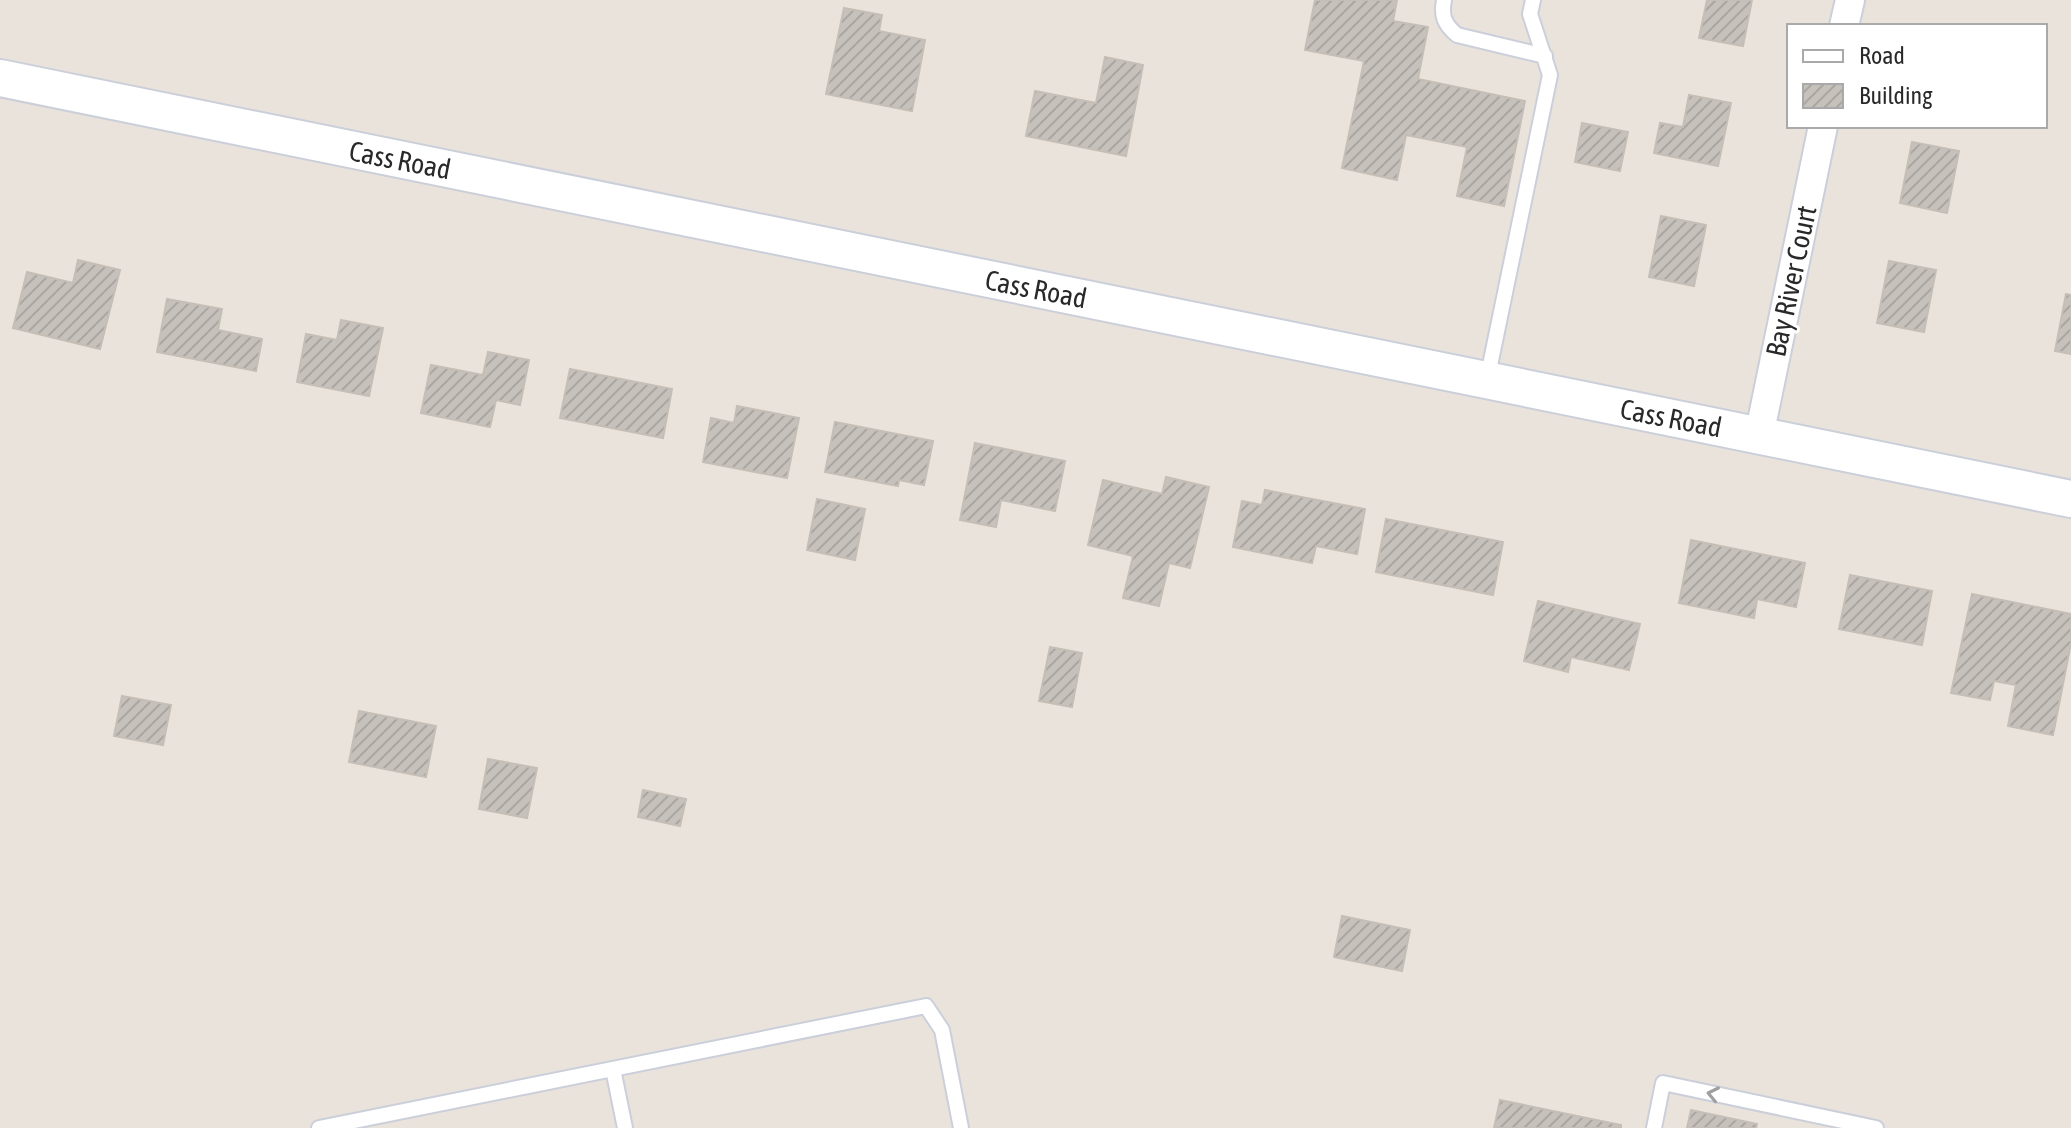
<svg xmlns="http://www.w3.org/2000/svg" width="2071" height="1128" font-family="'Asap Condensed',sans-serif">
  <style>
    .building { fill: url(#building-hatch); stroke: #c5beb6; stroke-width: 2 }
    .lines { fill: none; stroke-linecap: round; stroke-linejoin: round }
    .service-casing { stroke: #cbcfda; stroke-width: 18 }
    .minor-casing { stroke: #cbcfda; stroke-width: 32 }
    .tertiary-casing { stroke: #cbcfda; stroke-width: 40 }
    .service { stroke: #fff; stroke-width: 14 }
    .minor { stroke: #fff; stroke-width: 28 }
    .tertiary { stroke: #fff; stroke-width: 36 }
    .oneway { stroke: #9f9f9f }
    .labels { text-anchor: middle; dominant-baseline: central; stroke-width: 6; stroke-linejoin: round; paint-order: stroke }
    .street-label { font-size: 28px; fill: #292929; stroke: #fff }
  </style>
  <defs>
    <pattern id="building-hatch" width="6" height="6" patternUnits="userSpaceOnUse" patternTransform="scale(2)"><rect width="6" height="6" fill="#c6c1bb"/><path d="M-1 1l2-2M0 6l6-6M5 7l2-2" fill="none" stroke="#aaa6a1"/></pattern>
  </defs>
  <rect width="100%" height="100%" fill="#eae3dc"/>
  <g class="building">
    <polygon points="1315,0 1397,0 1393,21 1428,27 1418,79 1525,101 1504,206 1457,196 1467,147 1406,135 1397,180 1342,168 1364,61 1305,50"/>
    <polygon points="1707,0 1752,0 1743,46 1699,38"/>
    <polygon points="844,8 882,15 879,31 925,40 912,111 826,94"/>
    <polygon points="1105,57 1143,65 1126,156 1026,136 1035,91 1096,103"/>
    <polygon points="1689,95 1731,103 1718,166 1654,153 1660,123 1683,127"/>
    <polygon points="1582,123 1628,132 1620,171 1575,162"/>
    <polygon points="1912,142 1959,151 1947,213 1900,203"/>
    <polygon points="1661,216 1706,225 1694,286 1649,277"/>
    <polygon points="78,260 120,270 100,349 13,328 27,272 73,283"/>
    <polygon points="1889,261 1936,270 1924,332 1877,323"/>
    <polygon points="2066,294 2071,295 2071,354 2055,351"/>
    <polygon points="167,299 222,309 218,330 262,339 256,371 157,352"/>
    <polygon points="341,320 383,328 369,396 297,382 306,334 337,340"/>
    <polygon points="488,352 529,360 520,405 496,400 490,427 421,413 431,365 483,375"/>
    <polygon points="570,369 672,389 663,438 560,418"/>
    <polygon points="737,406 799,418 787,478 703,462 711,418 734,423"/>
    <polygon points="835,422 933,441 924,485 899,480 898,486 825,472"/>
    <polygon points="975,443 1065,461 1055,511 1001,500 996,527 960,520"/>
    <polygon points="1166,477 1209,487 1190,568 1169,563 1159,606 1123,598 1133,556 1088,545 1103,480 1162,494"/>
    <polygon points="1265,490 1365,509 1357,554 1316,546 1312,563 1233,547 1242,501 1262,505"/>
    <polygon points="817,499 865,509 855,560 807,550"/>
    <polygon points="1386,519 1503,542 1493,595 1376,572"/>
    <polygon points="1691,540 1805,563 1796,607 1757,599 1754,618 1679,603"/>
    <polygon points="1850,575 1932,591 1922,645 1839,629"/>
    <polygon points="1972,594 2071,614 2071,643 2053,735 2008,726 2016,685 1994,681 1990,700 1951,693"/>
    <polygon points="1538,601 1640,624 1629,670 1571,657 1568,672 1524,661"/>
    <polygon points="1050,647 1082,653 1072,707 1039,701"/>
    <polygon points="122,696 171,705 163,745 114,736"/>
    <polygon points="359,711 436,726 426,777 349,762"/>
    <polygon points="488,759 537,768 527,818 479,809"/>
    <polygon points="643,790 686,799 680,826 638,817"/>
    <polygon points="1342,916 1410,930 1402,971 1334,957"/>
    <polygon points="1500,1100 1621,1125 1621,1128 1494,1128"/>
    <polygon points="1691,1110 1757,1124 1756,1128 1687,1128"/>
  </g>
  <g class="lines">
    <g class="service-casing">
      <g id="service">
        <path d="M 1444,0 C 1441,16 1444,24 1457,35 L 1545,56"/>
        <polyline points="1487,380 1550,75 1530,14 1533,0"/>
        <polyline points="613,1069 625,1128"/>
        <polyline points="319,1128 926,1006 942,1030 961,1128"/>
        <polyline points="1654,1128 1663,1083 1876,1128"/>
      </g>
    </g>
    <g class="minor-casing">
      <g id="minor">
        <polyline points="1844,26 1850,0"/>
        <polyline points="1759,436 1823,126"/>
      </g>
    </g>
    <g class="tertiary-casing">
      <polyline id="tertiary" points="0,78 2071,499"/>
    </g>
    <use href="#service" class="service"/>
    <use href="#minor" class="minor"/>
    <use href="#tertiary" class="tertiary"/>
  </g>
  <defs><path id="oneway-chevron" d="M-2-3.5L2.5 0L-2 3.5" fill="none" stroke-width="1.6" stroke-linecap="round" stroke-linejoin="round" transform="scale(2)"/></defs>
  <use class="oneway" href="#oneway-chevron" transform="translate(1713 1094) rotate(-168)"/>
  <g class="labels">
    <g class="street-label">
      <text transform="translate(400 160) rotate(11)">Cass Road</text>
      <text transform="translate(1791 281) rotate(-78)">Bay River Court</text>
      <text transform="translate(1036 289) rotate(11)">Cass Road</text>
      <text transform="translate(1671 418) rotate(11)">Cass Road</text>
    </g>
  </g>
  <rect x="1787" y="24" width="260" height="104" fill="#ffffff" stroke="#a9a9a9" stroke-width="2"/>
  <rect x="1803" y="50" width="40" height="12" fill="#ffffff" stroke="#a9a9a9" stroke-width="2"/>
  <text x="1859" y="64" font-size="24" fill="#292929">Road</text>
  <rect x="1803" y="84" width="40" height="24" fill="url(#building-hatch)" stroke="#a9a9a9" stroke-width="2"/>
  <text x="1859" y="104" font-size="24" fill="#292929">Building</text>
</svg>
